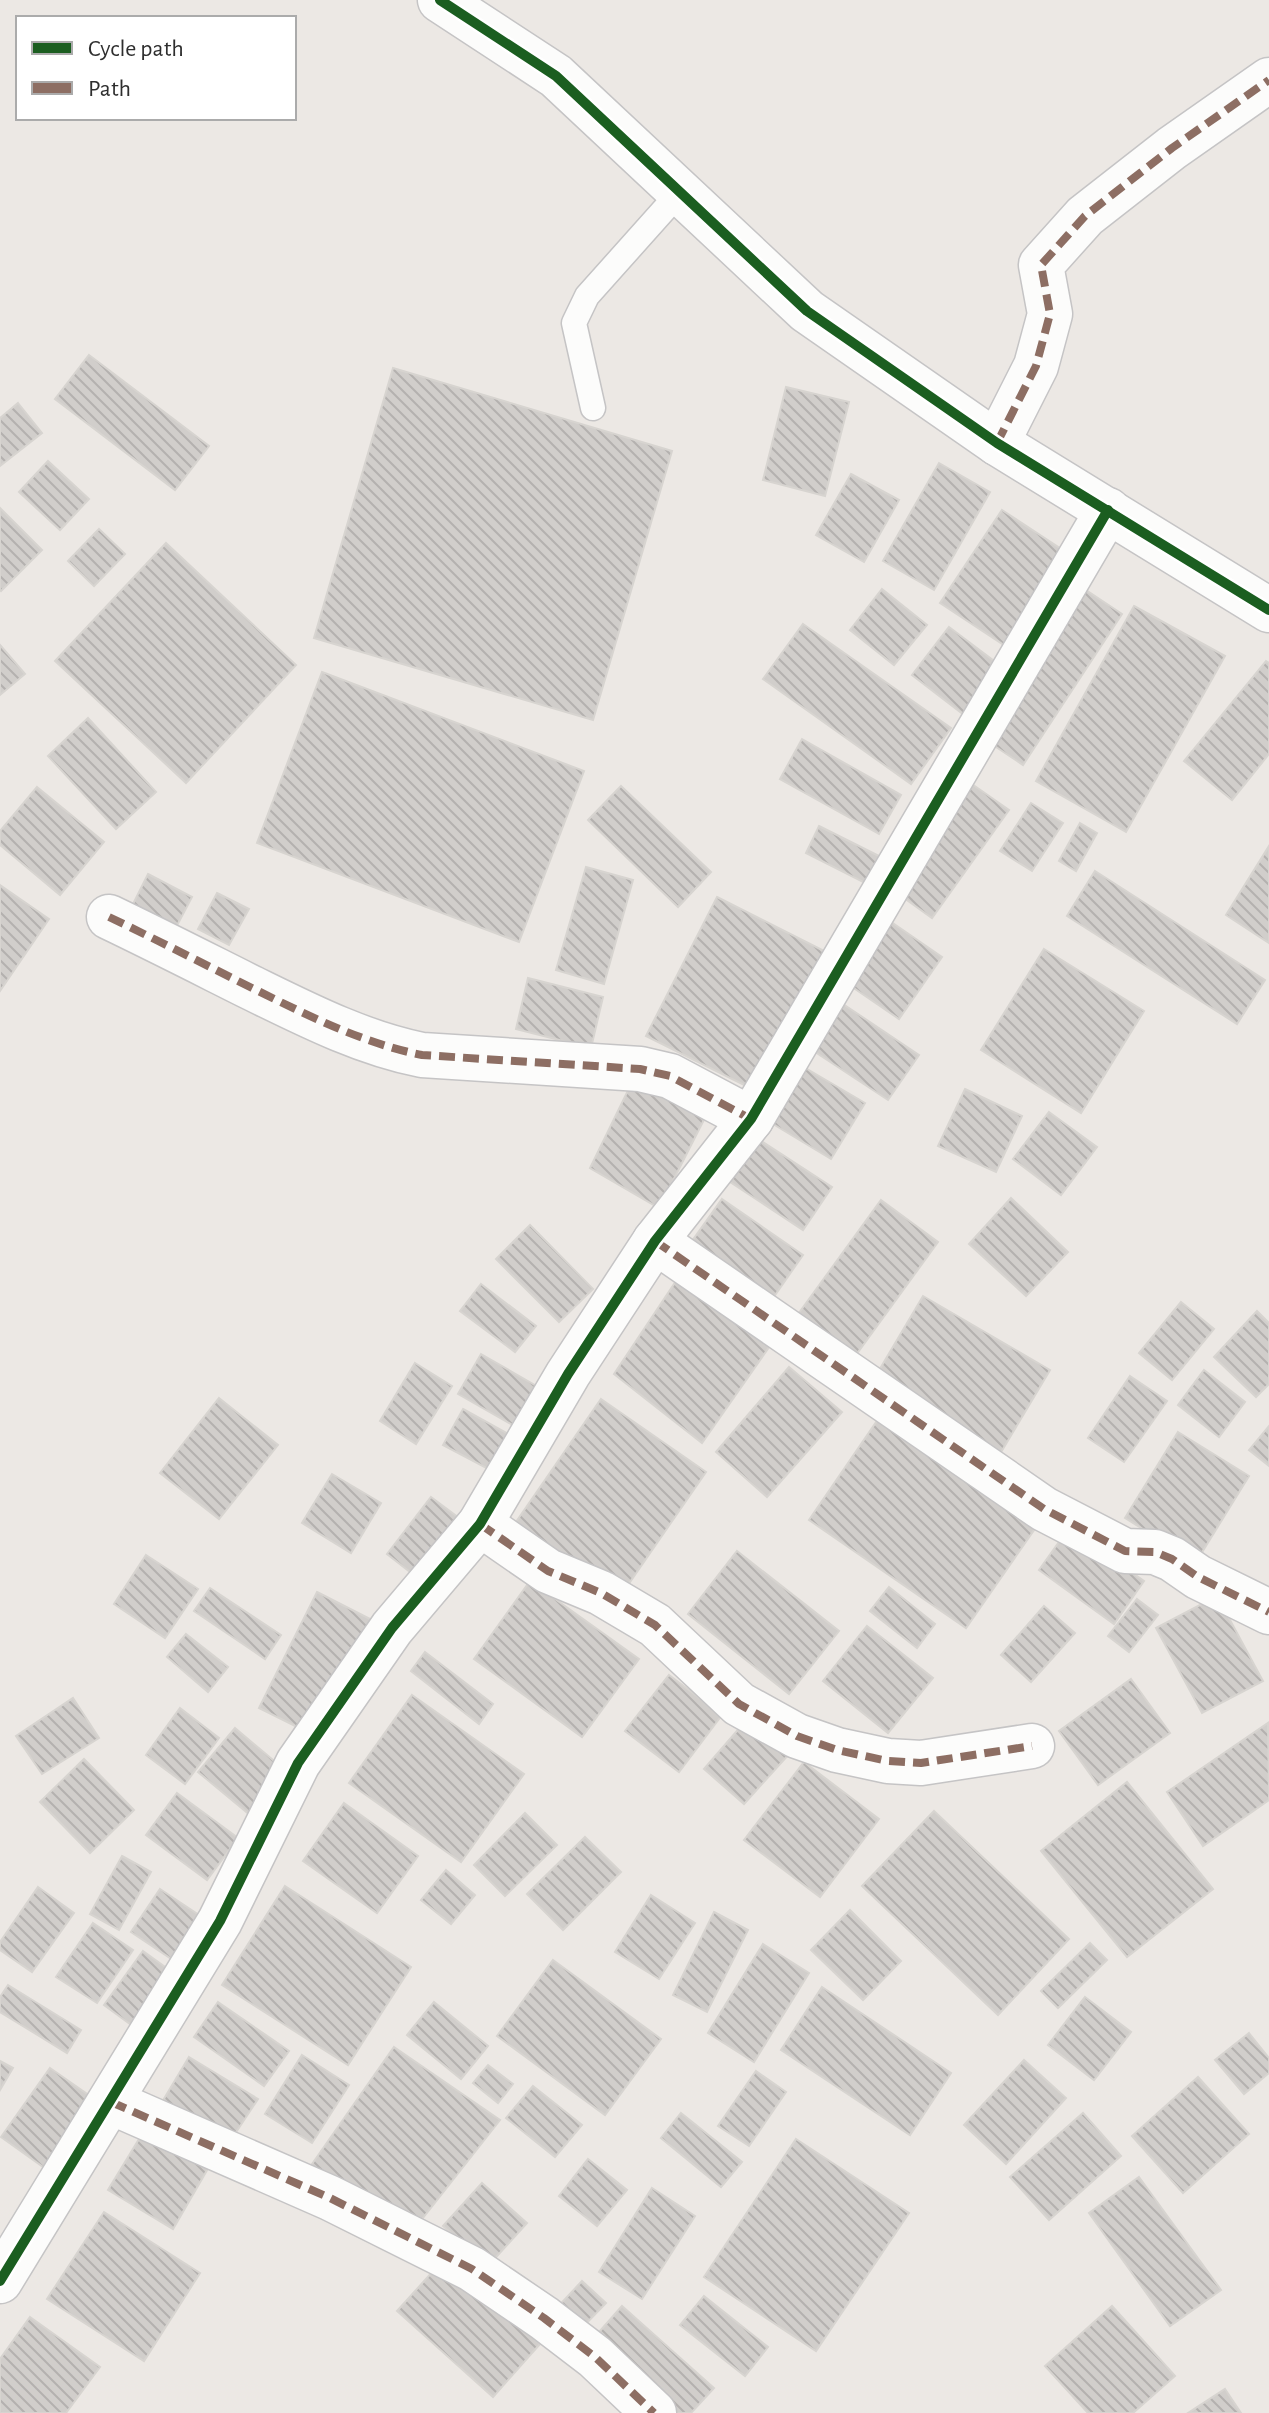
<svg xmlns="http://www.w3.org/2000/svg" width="1269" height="2413" font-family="'Alegreya Sans',sans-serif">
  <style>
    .building { fill: url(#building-back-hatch); stroke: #d7d4d0; stroke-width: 2 }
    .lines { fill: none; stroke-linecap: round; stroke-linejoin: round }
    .lane-casing { stroke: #c5c4c5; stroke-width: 27 }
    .street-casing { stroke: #c5c4c5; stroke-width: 47 }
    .lane { stroke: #fcfcfb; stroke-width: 24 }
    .street { stroke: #fcfcfb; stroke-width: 44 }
    .quiet { stroke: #8d6e63; stroke-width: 8; stroke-dasharray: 16 8; stroke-linecap: butt }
    .cycleway-casing { stroke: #fff; stroke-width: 15 }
    .cycleway { stroke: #1b5e20; stroke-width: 10 }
  </style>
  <defs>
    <pattern id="building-back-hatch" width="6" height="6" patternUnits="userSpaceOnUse" patternTransform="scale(2)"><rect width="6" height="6" fill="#d1cecb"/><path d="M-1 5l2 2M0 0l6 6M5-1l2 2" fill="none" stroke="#b4b1af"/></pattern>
  </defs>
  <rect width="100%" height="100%" fill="#ece8e4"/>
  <g class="building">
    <polygon points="89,355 209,446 175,490 55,399"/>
    <polygon points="393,368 672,451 593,720 314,638"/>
    <polygon points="786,387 849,402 825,496 763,480"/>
    <polygon points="18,403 42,433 0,466 0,418"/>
    <polygon points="48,461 89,499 60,530 19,492"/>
    <polygon points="939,463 990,492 934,590 883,561"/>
    <polygon points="851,474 899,500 864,562 816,535"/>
    <polygon points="0,508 42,550 1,591 0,590"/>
    <polygon points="1002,510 1072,556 1010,649 940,603"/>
    <polygon points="99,529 125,554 94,586 68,561"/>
    <polygon points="166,543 296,665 186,783 55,661"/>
    <polygon points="882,589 927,625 894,665 850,630"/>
    <polygon points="1086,590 1122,614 1023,765 987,741"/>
    <polygon points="1134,606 1225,656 1126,832 1036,781"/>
    <polygon points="803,624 951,728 911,784 763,679"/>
    <polygon points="949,627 1010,673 972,721 912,675"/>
    <polygon points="0,645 25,674 0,695"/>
    <polygon points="1266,661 1269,663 1269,754 1232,800 1184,761"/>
    <polygon points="322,672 584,771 519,942 257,843"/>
    <polygon points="88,718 156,792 116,829 48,756"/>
    <polygon points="802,739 901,795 879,834 780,779"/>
    <polygon points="969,782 1009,810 932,918 893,890"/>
    <polygon points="621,786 711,872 678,907 588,820"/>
    <polygon points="37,787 104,842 60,895 0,845 0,831"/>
    <polygon points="1031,803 1063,823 1032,871 1000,851"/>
    <polygon points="1080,823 1097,833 1076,871 1059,861"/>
    <polygon points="819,826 881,857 867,884 806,853"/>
    <polygon points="1269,846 1269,943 1226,915"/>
    <polygon points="586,867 633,880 604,984 556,970"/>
    <polygon points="1095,871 1265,980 1237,1024 1067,916"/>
    <polygon points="148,874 192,897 171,937 128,914"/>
    <polygon points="0,885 49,919 0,991"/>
    <polygon points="217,893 249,909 229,945 198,929"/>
    <polygon points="717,897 832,955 762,1094 646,1036"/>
    <polygon points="884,917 942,957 899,1019 842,980"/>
    <polygon points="1044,949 1144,1011 1081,1113 981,1050"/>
    <polygon points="528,978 603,997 591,1048 516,1029"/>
    <polygon points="837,1000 919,1055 888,1100 806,1046"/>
    <polygon points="802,1066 865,1103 831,1159 768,1121"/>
    <polygon points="637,1072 711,1106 659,1208 590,1168"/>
    <polygon points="965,1089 1022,1116 996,1172 938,1146"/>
    <polygon points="1049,1112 1097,1147 1061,1195 1013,1159"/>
    <polygon points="755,1137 832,1187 803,1230 727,1180"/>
    <polygon points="1011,1198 1068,1252 1026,1296 969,1244"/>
    <polygon points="722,1199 803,1255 773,1298 692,1241"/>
    <polygon points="881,1200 938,1242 853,1359 796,1317"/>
    <polygon points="530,1225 593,1289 559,1322 496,1259"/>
    <polygon points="686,1266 779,1333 702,1443 614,1374"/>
    <polygon points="481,1284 536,1326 515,1352 460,1311"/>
    <polygon points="923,1296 1050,1370 994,1464 868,1389"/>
    <polygon points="1181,1302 1214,1329 1172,1380 1139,1353"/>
    <polygon points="1257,1311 1269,1323 1269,1384 1256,1397 1214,1357"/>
    <polygon points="481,1354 547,1392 523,1431 458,1394"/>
    <polygon points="415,1363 452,1386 416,1444 380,1421"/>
    <polygon points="789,1367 842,1412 767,1497 716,1452"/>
    <polygon points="1204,1370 1245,1402 1219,1437 1178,1405"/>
    <polygon points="1130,1376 1167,1401 1124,1462 1088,1438"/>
    <polygon points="219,1398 278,1445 219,1519 160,1473"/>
    <polygon points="601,1399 706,1472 621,1595 516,1522"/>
    <polygon points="463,1409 512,1436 492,1471 443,1445"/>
    <polygon points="881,1415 1039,1523 966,1628 809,1520"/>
    <polygon points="1269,1426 1269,1466 1249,1450"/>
    <polygon points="1178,1432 1249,1476 1196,1562 1125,1518"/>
    <polygon points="332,1474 381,1503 351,1553 302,1523"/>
    <polygon points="431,1497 459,1518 414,1575 387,1554"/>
    <polygon points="1069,1528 1144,1581 1114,1624 1039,1570"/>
    <polygon points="737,1551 839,1631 789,1694 688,1614"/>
    <polygon points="146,1555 198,1589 165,1638 114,1604"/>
    <polygon points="530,1581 639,1659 582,1737 474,1659"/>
    <polygon points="889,1587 935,1624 917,1648 870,1611"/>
    <polygon points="210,1588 281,1635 265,1659 194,1611"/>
    <polygon points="317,1592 372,1620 313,1735 259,1708"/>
    <polygon points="1217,1596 1263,1681 1202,1713 1156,1628"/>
    <polygon points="1137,1599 1158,1615 1129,1652 1108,1636"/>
    <polygon points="1044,1606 1075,1633 1031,1682 1001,1655"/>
    <polygon points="867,1626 933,1678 888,1733 823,1681"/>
    <polygon points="186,1634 228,1667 208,1692 167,1657"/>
    <polygon points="425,1652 493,1704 479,1724 411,1671"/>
    <polygon points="669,1675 722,1715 679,1772 625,1731"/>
    <polygon points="1131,1679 1170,1733 1098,1785 1059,1731"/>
    <polygon points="412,1695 524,1774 461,1862 349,1783"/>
    <polygon points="73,1698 99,1738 42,1774 16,1736"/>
    <polygon points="180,1708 219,1738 185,1784 146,1755"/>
    <polygon points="749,1717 790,1753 744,1804 704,1769"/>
    <polygon points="1268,1723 1269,1800 1203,1846 1167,1792"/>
    <polygon points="235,1728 286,1771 250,1815 198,1772"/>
    <polygon points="84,1759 134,1810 90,1853 40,1802"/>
    <polygon points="804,1762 879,1819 820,1897 744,1840"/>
    <polygon points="1127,1782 1213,1889 1127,1957 1041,1851"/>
    <polygon points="177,1793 238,1838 207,1880 146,1835"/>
    <polygon points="344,1803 418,1856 377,1913 303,1861"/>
    <polygon points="934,1811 1069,1939 998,2015 862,1886"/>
    <polygon points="525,1813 557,1845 505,1896 474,1865"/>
    <polygon points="585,1837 621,1872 563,1930 527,1894"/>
    <polygon points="122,1856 151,1872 119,1930 90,1914"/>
    <polygon points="446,1870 475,1895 451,1924 421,1900"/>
    <polygon points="285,1886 411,1967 348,2065 222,1985"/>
    <polygon points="38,1887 74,1913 32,1972 0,1950 0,1942"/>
    <polygon points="160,1889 202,1917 173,1960 131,1932"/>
    <polygon points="651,1895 695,1923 659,1979 615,1952"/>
    <polygon points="850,1910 901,1961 863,2000 811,1950"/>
    <polygon points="714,1912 748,1930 707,2012 673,1995"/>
    <polygon points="93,1923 133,1950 97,2003 56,1977"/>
    <polygon points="1090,1943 1107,1960 1058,2008 1041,1991"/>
    <polygon points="763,1944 809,1973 754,2062 708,2033"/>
    <polygon points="143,1951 179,1977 141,2032 104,2005"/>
    <polygon points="553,1960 661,2039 605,2115 497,2036"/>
    <polygon points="8,1985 81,2030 67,2053 0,2012 0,1997"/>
    <polygon points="822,1987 951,2073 910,2135 781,2050"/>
    <polygon points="1085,1997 1131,2032 1094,2080 1048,2045"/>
    <polygon points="218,2002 289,2051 264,2086 194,2037"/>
    <polygon points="434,2002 488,2046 461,2079 407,2035"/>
    <polygon points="1249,2033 1269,2058 1269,2073 1244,2094 1215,2060"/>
    <polygon points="394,2047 500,2120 415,2228 305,2174"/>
    <polygon points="302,2055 349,2085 312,2143 265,2114"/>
    <polygon points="189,2057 258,2099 225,2149 156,2112"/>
    <polygon points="1024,2060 1066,2098 1006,2164 964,2125"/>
    <polygon points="0,2061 13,2068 0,2090"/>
    <polygon points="488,2065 513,2084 498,2103 473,2083"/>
    <polygon points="50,2068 103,2105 53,2174 1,2137"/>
    <polygon points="756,2071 786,2092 749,2146 718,2126"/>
    <polygon points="1198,2077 1249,2134 1183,2193 1132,2136"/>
    <polygon points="533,2086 582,2125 555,2157 506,2118"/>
    <polygon points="681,2113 742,2162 721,2187 661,2138"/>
    <polygon points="1083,2113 1121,2156 1049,2220 1010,2177"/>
    <polygon points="147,2126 210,2165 173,2229 108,2190"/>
    <polygon points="796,2139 909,2213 816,2351 704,2277"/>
    <polygon points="588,2159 627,2190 597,2226 559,2196"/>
    <polygon points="1139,2177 1221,2290 1170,2326 1089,2213"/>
    <polygon points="482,2183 527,2223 488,2266 443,2226"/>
    <polygon points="652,2188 695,2216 642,2299 599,2272"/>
    <polygon points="104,2212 200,2273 144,2361 47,2299"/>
    <polygon points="444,2259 540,2344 493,2397 397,2311"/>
    <polygon points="582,2281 606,2303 575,2335 553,2312"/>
    <polygon points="704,2296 768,2347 745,2376 680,2325"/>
    <polygon points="622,2306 714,2388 691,2413 659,2413 585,2348"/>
    <polygon points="1112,2306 1175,2376 1133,2413 1088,2413 1045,2366"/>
    <polygon points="30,2317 100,2367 66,2413 0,2413 0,2359"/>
    <polygon points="1225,2389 1241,2413 1188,2413"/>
  </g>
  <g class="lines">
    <g class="lane-casing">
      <polyline id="lane" points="593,408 574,323 587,296 679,193"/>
    </g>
    <g class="street-casing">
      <g id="street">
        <polyline points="440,0 556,76 807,311 997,443 1269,610"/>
        <polyline points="997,443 1036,366 1050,314 1041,265 1085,216 1172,148 1269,80"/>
        <path d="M 109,917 C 157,940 204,964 252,988 C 307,1015 362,1043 422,1055 L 640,1069 L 670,1076 L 751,1119"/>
        <polyline points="655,1241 1044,1509 1125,1551 1155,1552 1172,1559 1198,1577 1269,1612"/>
        <polyline points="480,1524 548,1571 601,1593 655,1625 739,1704 797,1736 837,1750 888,1761 921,1763 1032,1746"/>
        <polyline points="111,2102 330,2198 472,2269 544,2318 595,2357 654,2413"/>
        <polyline points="0,2281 220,1921 298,1763 392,1628 480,1524 568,1374 655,1241 751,1119 1108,510"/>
      </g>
    </g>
    <use href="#lane" class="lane"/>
    <use href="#street" class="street"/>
    <g class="quiet">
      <polyline points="997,443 1036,366 1050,314 1041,265 1085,216 1172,148 1269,80"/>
      <path d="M 109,917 C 157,940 204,964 252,988 C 307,1015 362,1043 422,1055 L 640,1069 L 670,1076 L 751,1119"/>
      <polyline points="655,1241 1044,1509 1125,1551 1155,1552 1172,1559 1198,1577 1269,1612"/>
      <polyline points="480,1524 548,1571 601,1593 655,1625 739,1704 797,1736 837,1750 888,1761 921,1763 1032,1746"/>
      <polyline points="111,2102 330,2198 472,2269 544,2318 595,2357 654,2413"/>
    </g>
    <g class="cycleway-casing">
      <g id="cycleway">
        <polyline points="440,0 556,76 807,311 997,443 1269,610"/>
        <polyline points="0,2281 220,1921 298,1763 392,1628 480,1524 568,1374 655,1241 751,1119 1108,510"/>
      </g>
    </g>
    <use href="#cycleway" class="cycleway"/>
  </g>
  <rect x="16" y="16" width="280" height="104" fill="#ffffff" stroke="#ababab" stroke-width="2"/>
  <rect x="32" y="42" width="40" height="12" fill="#1b5e20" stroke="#ababab" stroke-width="2"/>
  <text x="88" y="56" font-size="24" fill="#2e2e2e">Cycle path</text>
  <rect x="32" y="82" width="40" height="12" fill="#8d6e63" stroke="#ababab" stroke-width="2"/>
  <text x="88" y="96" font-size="24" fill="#2e2e2e">Path</text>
</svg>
